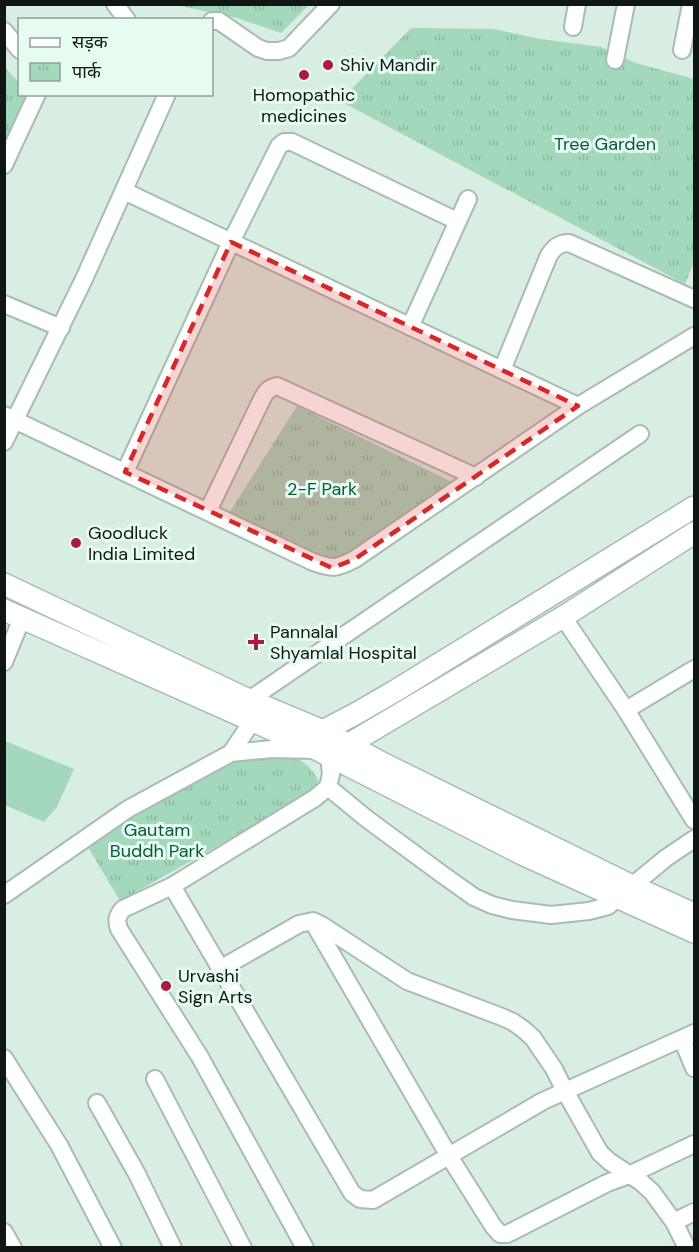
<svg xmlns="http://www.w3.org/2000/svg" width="699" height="1252" font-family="'DM Sans','Noto Sans Devanagari',sans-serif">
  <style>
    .grass { fill: #a4d8bc }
    .park { fill: url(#park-tufts) }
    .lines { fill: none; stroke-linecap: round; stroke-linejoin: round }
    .minor-casing { stroke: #a8bdb1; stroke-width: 20 }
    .tertiary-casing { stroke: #a8bdb1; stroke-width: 24 }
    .minor { stroke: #fff; stroke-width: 16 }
    .tertiary { stroke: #fff; stroke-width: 21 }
    .marked { fill: #d62828; fill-opacity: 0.2; stroke: #d62828; stroke-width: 4.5; stroke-dasharray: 12 8; stroke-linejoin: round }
    .poi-dot { fill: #ad1946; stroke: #e6fcf0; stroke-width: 2 }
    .labels { text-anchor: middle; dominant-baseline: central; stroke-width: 6; stroke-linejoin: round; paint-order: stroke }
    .poi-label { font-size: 18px; fill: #101713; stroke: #e6fcf0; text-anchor: start }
    .park-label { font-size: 18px; fill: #08593b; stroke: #e6fcf0 }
  </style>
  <defs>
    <pattern id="park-tufts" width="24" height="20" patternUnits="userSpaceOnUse" patternTransform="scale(1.5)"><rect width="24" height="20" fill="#a4d8bc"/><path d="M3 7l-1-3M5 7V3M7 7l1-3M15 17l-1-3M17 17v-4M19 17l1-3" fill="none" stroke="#8cb9a1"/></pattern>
  </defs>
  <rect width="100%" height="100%" fill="#d9eee2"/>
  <polygon class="grass" points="5,741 74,769 57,807 44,822 5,805"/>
  <g class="park">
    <polygon points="180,5 309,5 281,33 237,18 181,6"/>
    <polygon points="411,28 494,29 541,39 601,47 636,63 694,79 694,262 685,284 340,101"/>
    <polygon points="4,66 19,83 20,94 27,95 5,149"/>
    <polygon points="297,406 452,482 334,563 228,515"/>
    <path d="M 256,756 C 283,756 304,752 318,780 L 313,792 L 120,901 L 85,842 L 228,762 Z"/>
  </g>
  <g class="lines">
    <g class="minor-casing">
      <g id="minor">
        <polyline points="115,4 127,20"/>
        <polyline points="212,21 219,21 258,48 267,51 279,51 289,48 331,4"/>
        <polyline points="573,27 577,4"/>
        <polyline points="4,31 20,50"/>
        <polyline points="682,50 691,4"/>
        <polyline points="615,60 626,4"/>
        <polyline points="4,165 37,94"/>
        <polyline points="124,191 578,406"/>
        <polyline points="4,304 61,328"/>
        <polyline points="410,327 468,199"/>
        <path d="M 502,370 L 549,255 C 555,247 559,243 569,243 L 694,299"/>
        <path d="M 4,415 L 313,562 C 333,569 336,569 355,559 L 578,406 L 694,336"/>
        <polyline points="4,442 84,279 167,94"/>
        <polyline points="125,472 231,242 279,146 284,142 292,142 457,221"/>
        <path d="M 208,511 L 262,399 C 266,391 269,388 277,386 L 476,477"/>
        <polyline points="563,617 626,710 694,820"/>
        <polyline points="4,662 22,618"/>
        <polyline points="249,700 640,434"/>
        <polyline points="626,710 694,669"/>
        <polyline points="231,753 272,749 314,750"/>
        <polyline points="328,787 367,819 443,875 474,897 492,905 512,910 551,915 589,911 608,906 618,897"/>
        <polyline points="172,886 352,1193 360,1199 373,1200 543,1101 694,1033"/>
        <polyline points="632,886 666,858 694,839"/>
        <polyline points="4,895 128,809 231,753 247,729 255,711"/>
        <polyline points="313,922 449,1156 493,1226 500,1234 507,1234 607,1183 629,1175 694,1144"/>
        <polyline points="220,969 299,924 313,921 323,926 407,981 502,1017 513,1022 523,1029 533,1038 554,1069 565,1091 600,1153 610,1162 641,1182 652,1192 674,1222 687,1248"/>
        <polyline points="682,1039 694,1068"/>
        <polyline points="4,1058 59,1145 113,1248"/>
        <polyline points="155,1079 243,1248"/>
        <polyline points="97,1103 137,1174 173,1248"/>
        <polyline points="674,1222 694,1212"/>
        <polyline points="4,1232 13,1248"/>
        <path d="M 305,1248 L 200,1057 L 119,929 C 116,920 117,916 123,909 L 172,886 L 315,798 L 328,787 L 331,774 L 329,756"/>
      </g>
    </g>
    <g class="tertiary-casing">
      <g id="tertiary">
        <polyline points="4,584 249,700 323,731 382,763 632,886 694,914"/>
        <polyline points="4,610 318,750 524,855 694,932"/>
        <polyline points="315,735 357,713 395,691 694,507"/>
        <polyline points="339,750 563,617 694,533"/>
      </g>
    </g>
    <use href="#minor" class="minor"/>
    <use href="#tertiary" class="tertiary"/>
  </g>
  <path class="marked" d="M 231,242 L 578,406 L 355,559 L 332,568 L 125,472 Z"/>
  <g class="poi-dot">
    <circle cx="328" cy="65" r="6"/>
    <circle cx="304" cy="75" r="6"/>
    <circle cx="76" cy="543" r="6"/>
    <path d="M253 633h6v6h6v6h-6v6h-6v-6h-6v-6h6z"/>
    <circle cx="166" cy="986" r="6"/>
  </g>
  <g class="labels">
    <g class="poi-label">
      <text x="340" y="65">Shiv Mandir</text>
      <text x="304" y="95" text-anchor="middle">Homopathic<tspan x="304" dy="21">medicines</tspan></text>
      <text x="88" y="533">Goodluck<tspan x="88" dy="21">India Limited</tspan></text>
      <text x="270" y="632">Pannalal<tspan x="270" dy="21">Shyamlal Hospital</tspan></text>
      <text x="178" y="976">Urvashi<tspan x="178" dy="21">Sign Arts</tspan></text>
    </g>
    <g class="park-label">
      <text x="605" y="144">Tree Garden</text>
      <text x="322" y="489">2-F Park</text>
      <text x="157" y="830">Gautam<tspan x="157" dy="21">Buddh Park</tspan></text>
    </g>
  </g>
  <rect width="699" height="1252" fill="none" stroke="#101713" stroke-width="12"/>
  <rect x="18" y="18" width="195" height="78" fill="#e6fcf0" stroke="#90a098" stroke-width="1.5"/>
  <rect x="30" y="38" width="30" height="9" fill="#ffffff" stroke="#90a098" stroke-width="1.5"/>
  <text x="72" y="48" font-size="18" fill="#101713">सड़क</text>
  <rect x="30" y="63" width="30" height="18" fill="url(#park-tufts)" stroke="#90a098" stroke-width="1.5"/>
  <text x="72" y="78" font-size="18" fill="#101713">पार्क</text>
</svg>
